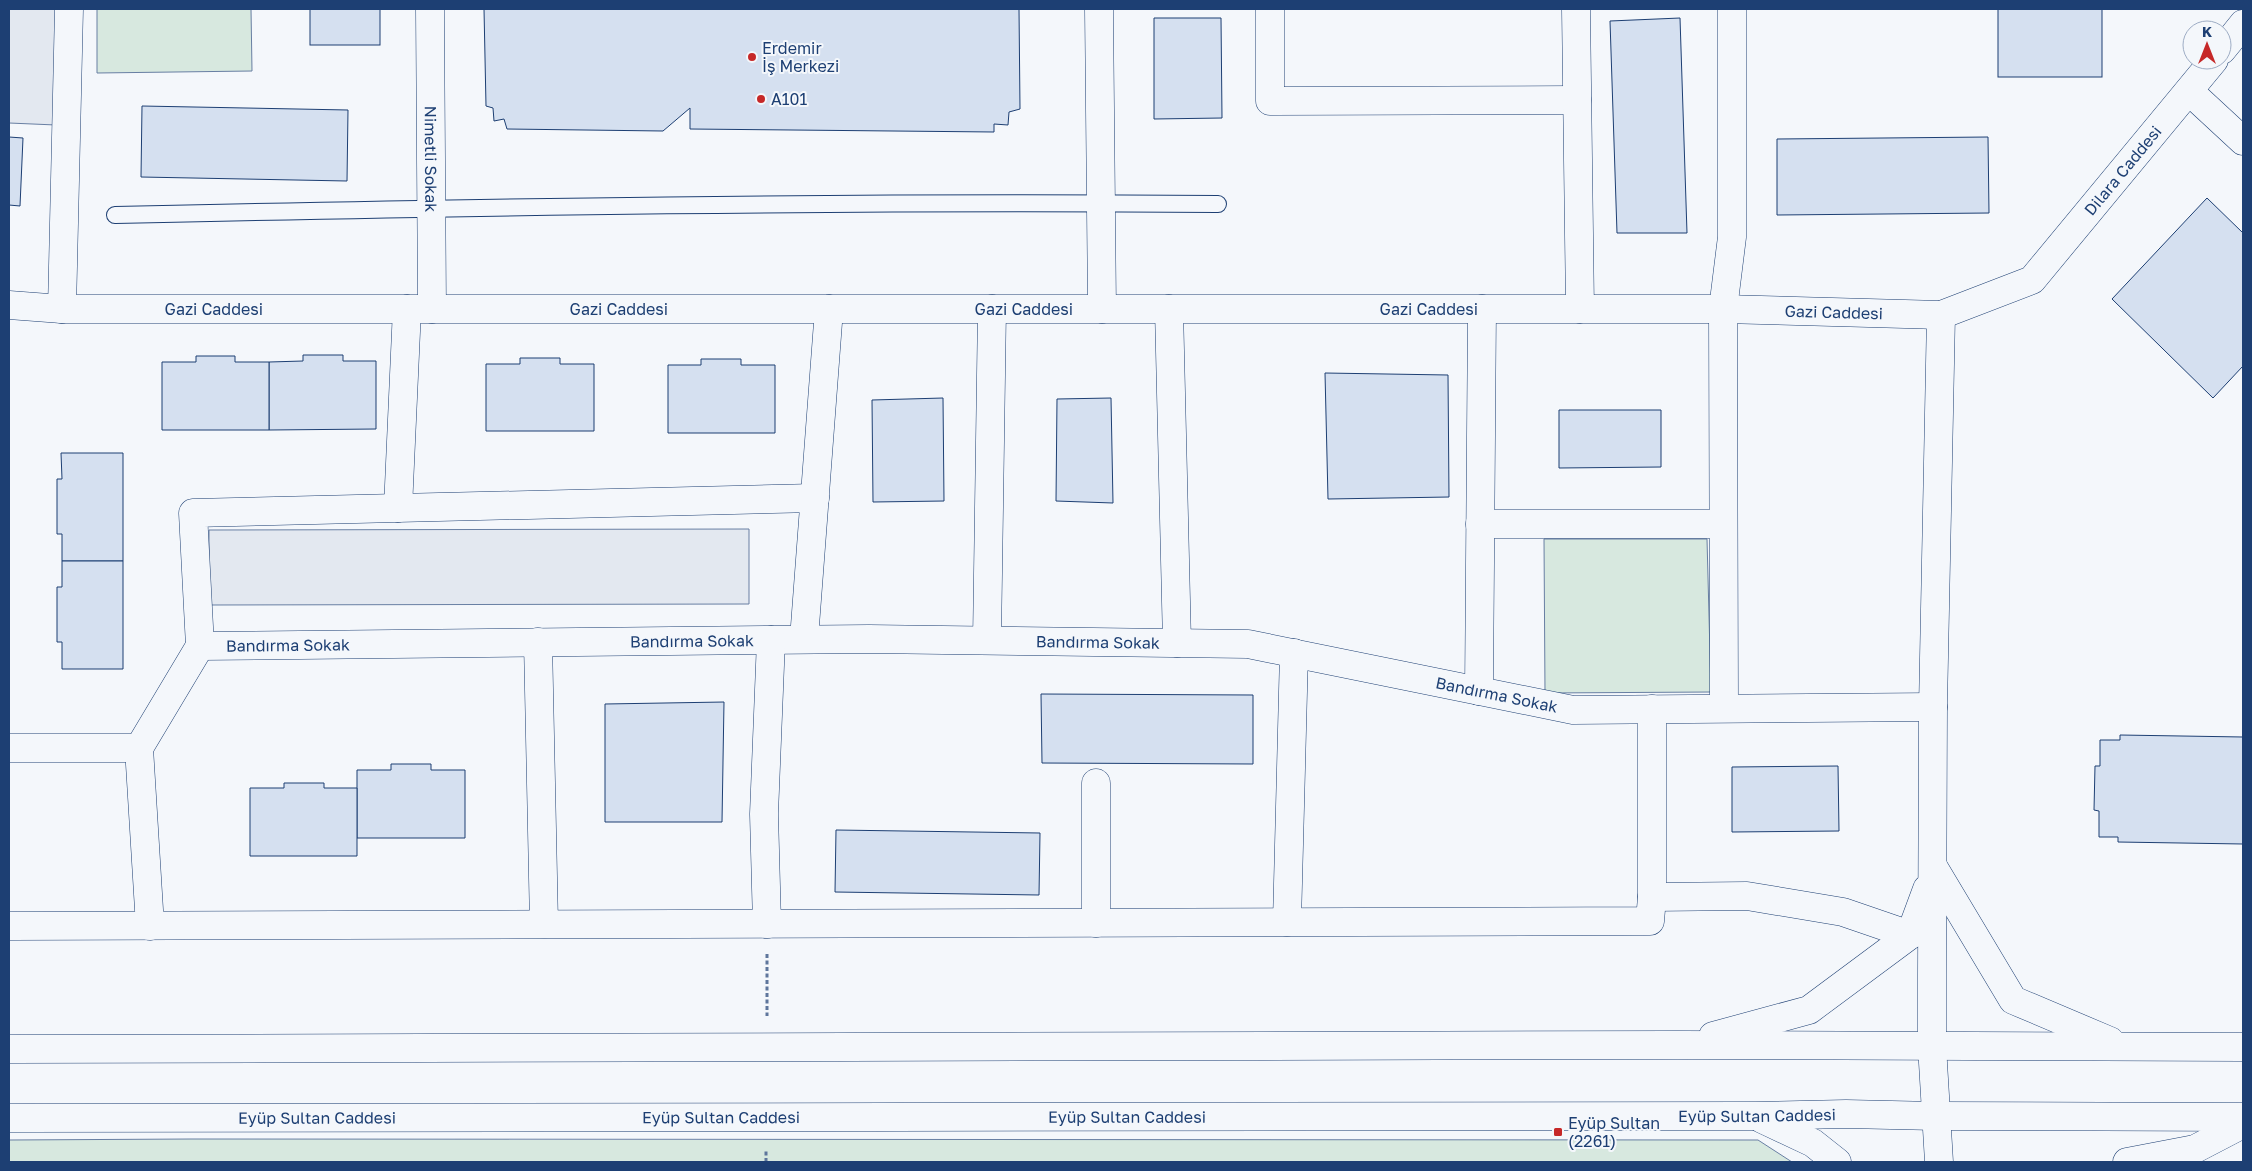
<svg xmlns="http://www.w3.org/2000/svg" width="2252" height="1171" font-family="'Golos Text',sans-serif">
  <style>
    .green { fill: #d7e8df; stroke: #687fa3 }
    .parking { fill: #e3e8f0; stroke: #687fa3 }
    .building { fill: #d5e0f0; stroke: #1d3f73 }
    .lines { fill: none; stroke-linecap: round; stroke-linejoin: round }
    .lane-casing { stroke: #1d3f73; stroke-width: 18 }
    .street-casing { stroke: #1d3f73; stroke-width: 29 }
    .secondary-casing { stroke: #1d3f73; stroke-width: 29 }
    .path { stroke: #5e769c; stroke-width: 3; stroke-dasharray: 4 2.5; stroke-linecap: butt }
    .lane { stroke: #f4f7fb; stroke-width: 16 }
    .street { stroke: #f4f7fb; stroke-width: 28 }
    .secondary { stroke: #f4f7fb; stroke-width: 28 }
    .poi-dot { fill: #c62828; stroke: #f4f7fb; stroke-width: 2 }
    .labels { text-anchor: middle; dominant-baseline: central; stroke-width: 4; stroke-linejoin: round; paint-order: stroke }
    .poi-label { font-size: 16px; fill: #1d3f73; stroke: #f4f7fb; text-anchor: start }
    .street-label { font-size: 16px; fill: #1d3f73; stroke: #f4f7fb }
  </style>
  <rect width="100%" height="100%" fill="#f4f7fb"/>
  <g class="green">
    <polygon points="97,9 251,9 252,71 97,73"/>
    <polygon points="1544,539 1707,539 1711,692 1545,693"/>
    <polygon points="191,1139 1758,1140 1792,1162 9,1162 9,1140"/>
  </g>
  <g class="parking">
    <polygon points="9,9 61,9 56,125 9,123"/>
    <polygon points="749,529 749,604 209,605 209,530"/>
  </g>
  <g class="building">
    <rect x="310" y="9" width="70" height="36"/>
    <polygon points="484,9 1019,9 1020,109 1009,112 1008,125 994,124 994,132 690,129 690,108 663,131 507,129 504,119 494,121 493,108 486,106"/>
    <rect x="1998" y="9" width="104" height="68"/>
    <polygon points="1154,18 1221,18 1222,118 1154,119"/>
    <polygon points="1680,18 1687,233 1617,233 1610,21"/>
    <polygon points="142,106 348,110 347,181 141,177"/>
    <polygon points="9,137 23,138 20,206 9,205"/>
    <polygon points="1988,137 1989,213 1777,215 1777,139"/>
    <polygon points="2207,198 2243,233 2243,366 2213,398 2112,299"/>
    <polygon points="303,355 343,355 343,361 376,361 376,429 269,430 269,362 303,361"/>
    <polygon points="196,356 235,356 235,362 269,362 269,430 162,430 162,362 196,362"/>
    <polygon points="520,358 560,358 560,364 594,364 594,431 486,431 486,364 520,364"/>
    <polygon points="701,359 741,359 741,365 775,365 775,433 668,433 668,365 701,365"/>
    <polygon points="1325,373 1448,375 1449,497 1328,499"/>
    <polygon points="943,398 944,501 873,502 872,400"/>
    <polygon points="1111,398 1113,503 1056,501 1057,399"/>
    <polygon points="1559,410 1661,410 1661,467 1559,468"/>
    <polygon points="61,453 123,453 123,561 62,561 62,534 57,534 57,479 62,479"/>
    <polygon points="62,561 123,561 123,669 62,669 62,642 57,642 57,587 62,587"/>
    <polygon points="1041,694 1253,695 1253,764 1042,763"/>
    <polygon points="724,702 722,822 605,822 605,704"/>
    <polygon points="2120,735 2243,737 2243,844 2118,842 2118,837 2099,837 2099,811 2094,810 2095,766 2100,766 2100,740 2120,740"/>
    <polygon points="391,764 431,764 431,770 465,770 465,838 357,838 357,770 391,770"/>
    <polygon points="1838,766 1839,831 1732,832 1732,767"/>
    <polygon points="284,783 324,783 324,788 357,788 357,856 250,856 250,788 284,788"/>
    <polygon points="836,830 1040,833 1039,895 835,892"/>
  </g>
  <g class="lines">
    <g class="lane-casing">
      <path id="lane" d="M 115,215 C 483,207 851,201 1218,204"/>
    </g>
    <g class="street-casing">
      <g id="street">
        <path id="s1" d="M 430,9 L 432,309"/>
        <polyline points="1099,9 1102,309"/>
        <polyline points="1270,9 1270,101 1577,100"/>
        <polyline points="1576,9 1580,309"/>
        <polyline points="2189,91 2243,141"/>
        <polyline points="62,309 69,9"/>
        <polyline points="1169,309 1177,643"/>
        <polyline points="398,508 407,309"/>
        <polyline points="1480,524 1723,524"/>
        <polyline points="804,639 829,309"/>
        <polyline points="987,640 992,309"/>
        <polyline points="538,642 544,924"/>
        <path id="s2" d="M 200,646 L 869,639 L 1248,644 L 1573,710 L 1933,707"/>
        <polyline points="200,646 193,513 815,498"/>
        <polyline points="1479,691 1482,309"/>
        <polyline points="1724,708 1723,309 1732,237 1732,9"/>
        <polyline points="9,748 139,748 200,646"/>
        <polyline points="139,748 150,926"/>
        <polyline points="1096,783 1096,923"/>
        <polyline points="1652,897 1747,896 1843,912 1910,935"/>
        <polyline points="1287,922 1294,653"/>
        <polyline points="767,924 764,814 771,640"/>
        <polyline points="9,926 1650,921 1652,897 1652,709"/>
      </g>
    </g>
    <g class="secondary-casing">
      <g id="secondary">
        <polyline points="2222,50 2243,24"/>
        <path id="s3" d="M 9,305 L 62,309 L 1723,309 L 1941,315 L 2032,280 L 2214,60"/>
        <polyline points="1934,868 2013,1000 2110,1041"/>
        <polyline points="1713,1036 1809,1010 1910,935 1927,889"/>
        <polyline points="9,1049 1677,1045 2243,1047"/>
        <path id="s4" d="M 9,1118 L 1756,1116 L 1846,1114 L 1936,1116 L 2243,1117"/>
        <polyline points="1762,1119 1813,1143 1837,1162"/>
        <polyline points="1939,1162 1932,1046 1932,975 1933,707 1941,315"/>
        <polyline points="2127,1162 2195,1149 2243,1124"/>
      </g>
    </g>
    <g class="path">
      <polyline points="767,954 767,1016"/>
      <polyline points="766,1162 766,1149"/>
    </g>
    <use href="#lane" class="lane"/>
    <use href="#street" class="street"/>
    <use href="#secondary" class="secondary"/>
  </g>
  <g class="poi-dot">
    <circle cx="752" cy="57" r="5"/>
    <circle cx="761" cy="99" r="5"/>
    <rect x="1553" y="1127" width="10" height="10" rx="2.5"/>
  </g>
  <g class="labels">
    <g class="poi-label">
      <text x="762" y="48">Erdemir<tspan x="762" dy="18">İş Merkezi</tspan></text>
      <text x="771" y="99">A101</text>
      <text x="1568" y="1123">Eyüp Sultan<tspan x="1568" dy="18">(2261)</tspan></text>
    </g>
    <g class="street-label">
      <text stroke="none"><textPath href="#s1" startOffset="150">Nimetli Sokak</textPath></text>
      <text stroke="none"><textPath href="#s3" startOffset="2172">Dilara Caddesi</textPath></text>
      <text stroke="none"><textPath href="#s3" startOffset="205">Gazi Caddesi</textPath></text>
      <text stroke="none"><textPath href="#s3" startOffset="610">Gazi Caddesi</textPath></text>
      <text stroke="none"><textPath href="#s3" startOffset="1015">Gazi Caddesi</textPath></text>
      <text stroke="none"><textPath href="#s3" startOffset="1420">Gazi Caddesi</textPath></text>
      <text stroke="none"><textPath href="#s3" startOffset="1825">Gazi Caddesi</textPath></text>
      <text stroke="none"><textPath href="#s2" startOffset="492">Bandırma Sokak</textPath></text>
      <text stroke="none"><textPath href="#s2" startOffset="898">Bandırma Sokak</textPath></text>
      <text stroke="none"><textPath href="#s2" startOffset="88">Bandırma Sokak</textPath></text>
      <text stroke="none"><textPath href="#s2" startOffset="1302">Bandırma Sokak</textPath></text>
      <text stroke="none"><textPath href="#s4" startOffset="1748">Eyüp Sultan Caddesi</textPath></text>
      <text stroke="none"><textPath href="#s4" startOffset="712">Eyüp Sultan Caddesi</textPath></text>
      <text stroke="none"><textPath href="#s4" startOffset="1118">Eyüp Sultan Caddesi</textPath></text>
      <text stroke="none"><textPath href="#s4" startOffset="308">Eyüp Sultan Caddesi</textPath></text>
    </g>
  </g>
  <rect width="2252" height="1171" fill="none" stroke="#1d3f73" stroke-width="20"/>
  <g transform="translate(2207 45)"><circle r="24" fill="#f4f7fb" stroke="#9eadc5"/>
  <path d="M0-4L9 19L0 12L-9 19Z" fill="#c62828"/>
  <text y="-8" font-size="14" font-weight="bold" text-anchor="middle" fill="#1d3f73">K</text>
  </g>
</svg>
